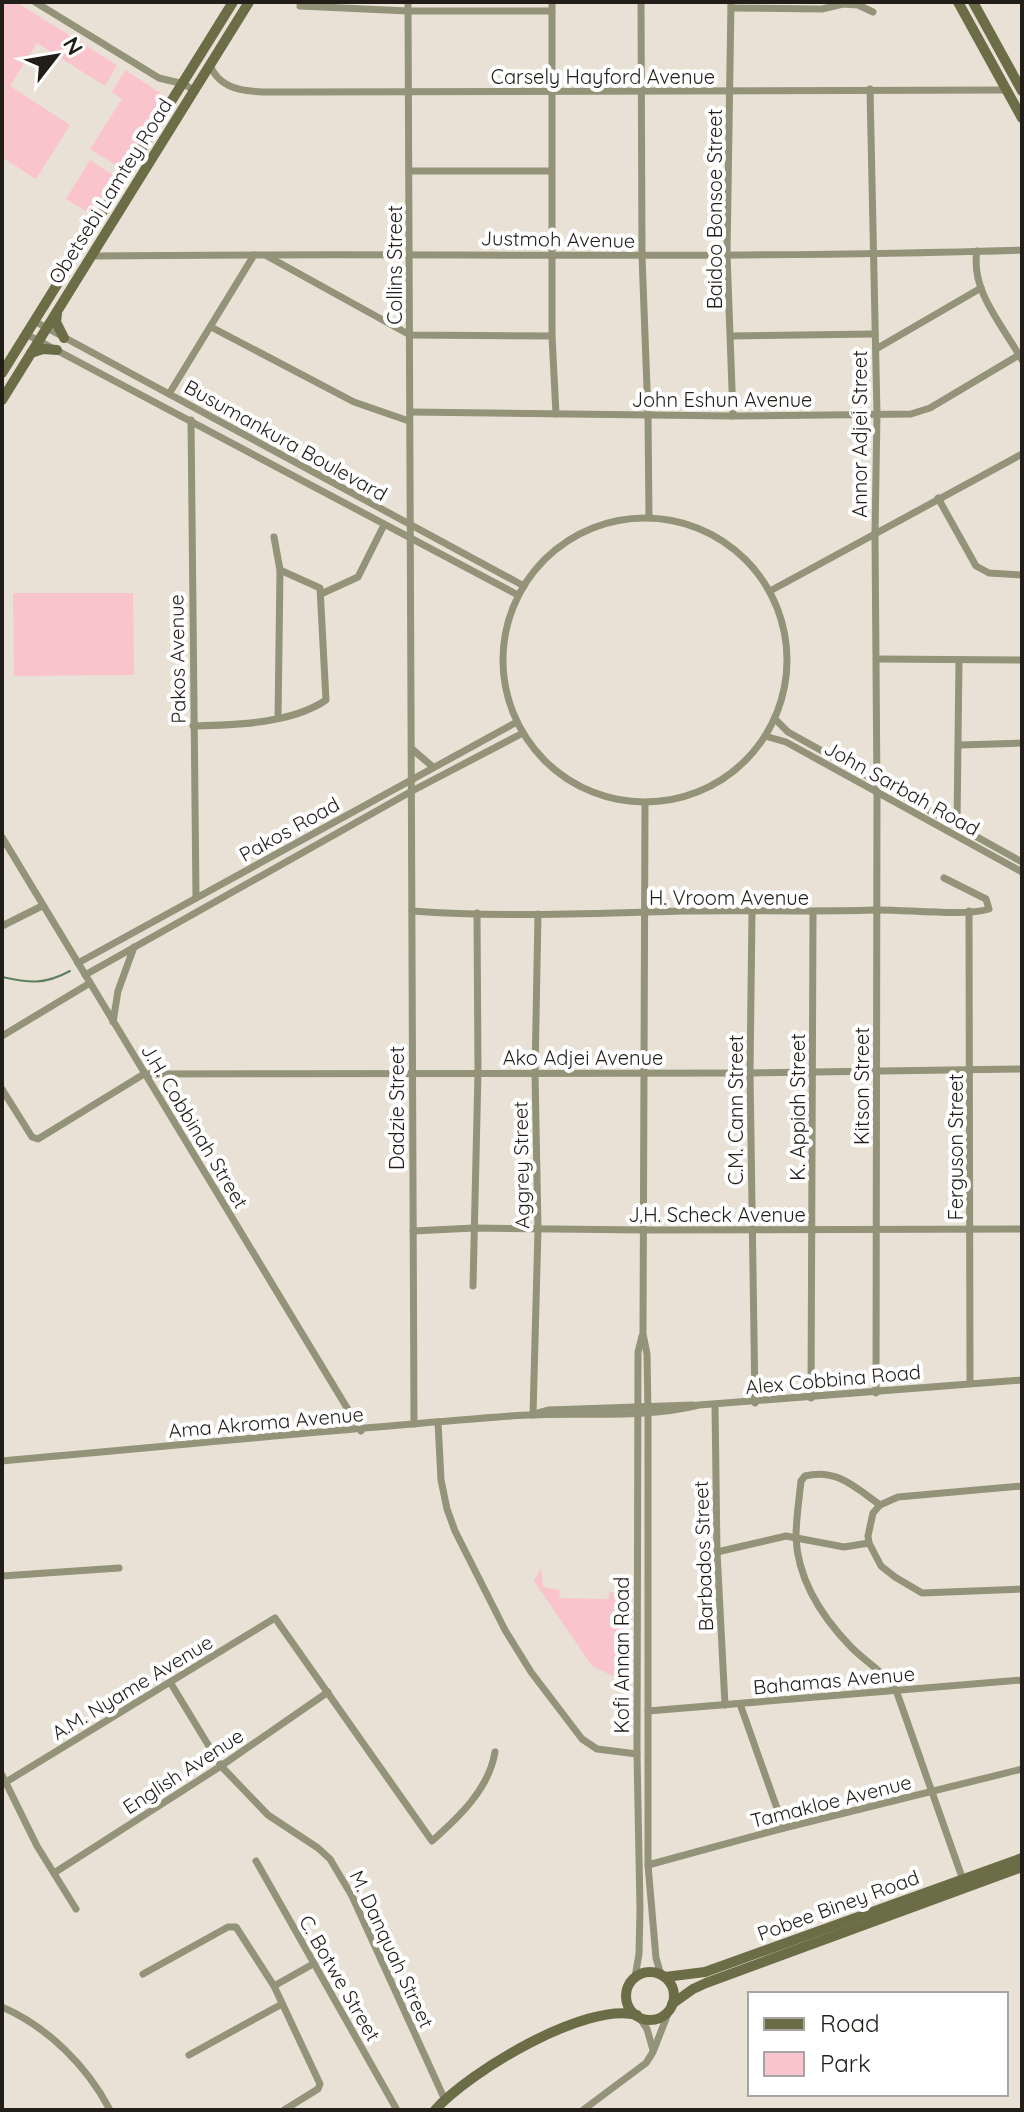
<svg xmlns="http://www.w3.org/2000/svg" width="1024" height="2112" font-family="Quicksand,sans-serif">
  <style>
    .green { fill: #fac4cd }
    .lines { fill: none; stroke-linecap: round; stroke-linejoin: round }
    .stream { stroke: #5f7f5e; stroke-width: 2 }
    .street { stroke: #929379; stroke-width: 7 }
    .secondary { stroke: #6b6d47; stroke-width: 10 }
    .labels { text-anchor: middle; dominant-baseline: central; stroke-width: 8; stroke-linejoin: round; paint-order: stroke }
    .street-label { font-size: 20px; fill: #211e1a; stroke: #fff }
  </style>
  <rect width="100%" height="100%" fill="#e9e1d6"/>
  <g class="green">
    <polygon points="2,2 16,2 117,65 105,86 37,43 10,86 70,125 36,179 2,157"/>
    <polygon points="125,70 164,95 164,103 123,170 90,149 122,99 112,92"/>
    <polygon points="90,160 115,176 91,214 66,199"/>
    <polygon points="133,593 134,675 14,676 13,593"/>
    <polygon points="541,1568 543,1587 559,1590 560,1598 609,1599 609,1592 628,1593 627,1683 592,1666 534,1581"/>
  </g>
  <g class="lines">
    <path class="stream" d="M 2,977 C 30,983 44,985 70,971"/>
    <g class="street">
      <polyline points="35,2 159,78 184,84 195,91"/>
      <polyline points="408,2 414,1424"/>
      <polyline points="552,2 552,336 556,414"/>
      <polyline points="641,2 642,256 648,415 649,517"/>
      <polyline points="731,2 727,254 733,416"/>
      <polyline points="300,6 408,11 552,11"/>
      <polyline points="731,8 822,9 843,4 858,5 873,12"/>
      <path d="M 210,65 C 223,99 268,91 298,92 L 1007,90"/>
      <polyline points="870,89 877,414 875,534 877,792 876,1393"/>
      <polyline points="409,171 551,171"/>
      <path d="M 977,251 C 970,291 1004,327 1022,360"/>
      <path d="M 93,256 C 402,252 712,260 1022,250"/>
      <polyline points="267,256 410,335 552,336"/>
      <polyline points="34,321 524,586"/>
      <polyline points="211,327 354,402 409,421"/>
      <polyline points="26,334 518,595"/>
      <polyline points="732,336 875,334"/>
      <polyline points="876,349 981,288"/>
      <polyline points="169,394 254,255"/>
      <polyline points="410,412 733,416 911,414 930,408 1019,355"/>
      <polyline points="191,420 196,898"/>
      <polyline points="938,498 976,566 989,573 1022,575"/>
      <circle cx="645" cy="660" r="142"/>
      <polyline points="274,537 280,570"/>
      <polyline points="770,591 1022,454"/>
      <polyline points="321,594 358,577 384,525"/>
      <polyline points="877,659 1022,660"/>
      <polyline points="775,719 788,732 1022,862"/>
      <path d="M 193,726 C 234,725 291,724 326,700 L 320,588 L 280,570 L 278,718"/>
      <polyline points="765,736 786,742 1022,872"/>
      <polyline points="960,745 1022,743"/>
      <polyline points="412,749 433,767"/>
      <polyline points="645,803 643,1334 647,1354 648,1413 648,1865 656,1958 661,1975"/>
      <polyline points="957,824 959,660"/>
      <polyline points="2,837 361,1431"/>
      <path d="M 412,911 C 502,918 595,913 685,911 C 748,910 811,912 874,910 C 902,909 965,917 989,909 L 986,899 L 944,878"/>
      <polyline points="969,911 970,1383"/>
      <polyline points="752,913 750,1073 755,1403"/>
      <polyline points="2,926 42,906"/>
      <polyline points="78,963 515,723"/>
      <polyline points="85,975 412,791 521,734"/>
      <polyline points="113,1022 118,991 134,947"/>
      <polyline points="2,1036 90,983"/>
      <polyline points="2,1089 32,1137 38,1139 144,1074 750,1073 1022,1069"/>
      <polyline points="413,1231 474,1228 644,1230 1022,1229"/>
      <polyline points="473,1286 478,1072 477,913"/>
      <polyline points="811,1398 813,913"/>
      <polyline points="715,1405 717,1552 725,1705"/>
      <polyline points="538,1413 549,1410 693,1405"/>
      <polyline points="533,1415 538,1229 535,1073 538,914"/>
      <polyline points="438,1422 441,1480 447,1509 455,1531 505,1630 531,1672 582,1739 597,1749 637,1754"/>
      <path d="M 2,1461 C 172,1446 341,1429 511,1416 C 573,1411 638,1420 699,1405 L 1022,1380"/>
      <polyline points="1022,1486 898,1497 880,1505 873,1513 868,1536 869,1543 881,1566 895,1577 922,1593 1022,1589"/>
      <path d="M 880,1505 C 856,1488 837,1468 805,1476 L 801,1481 C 799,1500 796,1519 796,1538 C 798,1581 822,1617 851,1647 C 868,1664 881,1669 896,1690 L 963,1880"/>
      <polyline points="717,1552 786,1536 844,1547 869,1543"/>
      <polyline points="2,1576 119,1568"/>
      <polyline points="170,1682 221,1766 268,1815 318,1848 330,1859 352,1896 445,2100"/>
      <polyline points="740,1704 784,1828"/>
      <polyline points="648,1711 1022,1680"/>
      <polyline points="2,1775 37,1846 76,1909"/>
      <path d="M 6,1782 L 275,1618 L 432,1841 C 459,1817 489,1789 495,1752"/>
      <polyline points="256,1861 397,2110"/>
      <polyline points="648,1865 784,1828 1022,1769"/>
      <polyline points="54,1873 221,1766 328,1692"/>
      <polyline points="143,1974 228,1927 236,1927 274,1986 320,2084 318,2089 284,2110"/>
      <polyline points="635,1977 639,1954 640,1909 637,1754 638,1352 642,1336"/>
      <polyline points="274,1986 313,1964"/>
      <path d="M 2,2007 C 48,2027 87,2066 110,2110"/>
      <polyline points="639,2017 647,2029 653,2050"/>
      <polyline points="189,2055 282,2004"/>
      <polyline points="583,2110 646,2063 653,2052 669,2011"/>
    </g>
    <g class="secondary">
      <polyline points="958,2 1022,118"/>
      <polyline points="973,2 1022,91"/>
      <polyline points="57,314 56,322 64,338"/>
      <polyline points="31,353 43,349 57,350"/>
      <polyline points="2,373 233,2"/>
      <polyline points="2,400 249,2"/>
      <circle cx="650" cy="1996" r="24"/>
      <polyline points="665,1977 705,1972 1022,1858"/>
      <polyline points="672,2004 693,1989 706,1983 1022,1867"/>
      <path d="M 435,2110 C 469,2072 586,2001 637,2015"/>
    </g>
  </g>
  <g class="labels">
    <g class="street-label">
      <text x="603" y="76">Carsely Hayford Avenue</text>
      <text transform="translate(110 191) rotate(-58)">Obetsebi Lamtey Road</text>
      <text transform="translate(714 209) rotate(-90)">Baidoo Bonsoe Street</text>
      <text transform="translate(558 239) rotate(1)">Justmoh Avenue</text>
      <text transform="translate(394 265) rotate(-90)">Collins Street</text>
      <text x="722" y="399">John Eshun Avenue</text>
      <text transform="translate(859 434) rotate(-90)">Annor Adjei Street</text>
      <text transform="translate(286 440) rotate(29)">Busumankura Boulevard</text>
      <text transform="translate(177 659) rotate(-91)">Pakos Avenue</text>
      <text transform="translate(902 788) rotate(29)">John Sarbah Road</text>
      <text transform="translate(289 829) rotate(-29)">Pakos Road</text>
      <text x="729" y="897">H. Vroom Avenue</text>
      <text x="583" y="1057">Ako Adjei Avenue</text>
      <text transform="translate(861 1086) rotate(-90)">Kitson Street</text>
      <text transform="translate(797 1107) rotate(-90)">K. Appiah Street</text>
      <text transform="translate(396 1108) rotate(-90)">Dadzie Street</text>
      <text transform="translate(735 1110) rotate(-90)">C.M. Cann Street</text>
      <text transform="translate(195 1126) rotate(59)">J.H. Cobbinah Street</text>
      <text transform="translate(955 1147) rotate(-90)">Ferguson Street</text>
      <text transform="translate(521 1165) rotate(-91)">Aggrey Street</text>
      <text x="717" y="1214">J.H. Scheck Avenue</text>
      <text transform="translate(833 1379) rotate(-5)">Alex Cobbina Road</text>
      <text transform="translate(266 1422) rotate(-5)">Ama Akroma Avenue</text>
      <text transform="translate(703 1556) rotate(-92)">Barbados Street</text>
      <text transform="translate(621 1655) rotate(-90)">Kofi Annan Road</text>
      <text transform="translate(834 1680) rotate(-5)">Bahamas Avenue</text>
      <text transform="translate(132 1687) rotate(-31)">A.M. Nyame Avenue</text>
      <text transform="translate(183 1771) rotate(-33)">English Avenue</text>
      <text transform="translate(831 1801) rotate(-14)">Tamakloe Avenue</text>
      <text transform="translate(838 1905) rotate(-20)">Pobee Biney Road</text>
      <text transform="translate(392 1949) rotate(65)">M. Danquah Street</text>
      <text transform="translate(340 1978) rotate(60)">C. Botwe Street</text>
    </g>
  </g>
  <rect width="1024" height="2112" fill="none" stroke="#211e1a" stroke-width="8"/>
  <rect x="748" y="1992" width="260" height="104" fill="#ffffff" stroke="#a6a5a3" stroke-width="2"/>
  <rect x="764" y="2018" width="40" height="12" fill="#6b6d47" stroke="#a6a5a3" stroke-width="2"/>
  <text x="820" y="2032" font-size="24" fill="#211e1a">Road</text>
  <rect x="764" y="2052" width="40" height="24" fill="#fac4cd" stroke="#a6a5a3" stroke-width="2"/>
  <text x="820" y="2072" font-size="24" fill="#211e1a">Park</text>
  <g transform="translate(56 56) rotate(59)" stroke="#ffffff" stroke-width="6" paint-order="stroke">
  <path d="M0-6L14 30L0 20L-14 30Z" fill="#211e1a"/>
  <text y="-12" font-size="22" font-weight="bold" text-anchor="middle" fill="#211e1a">N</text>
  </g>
</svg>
